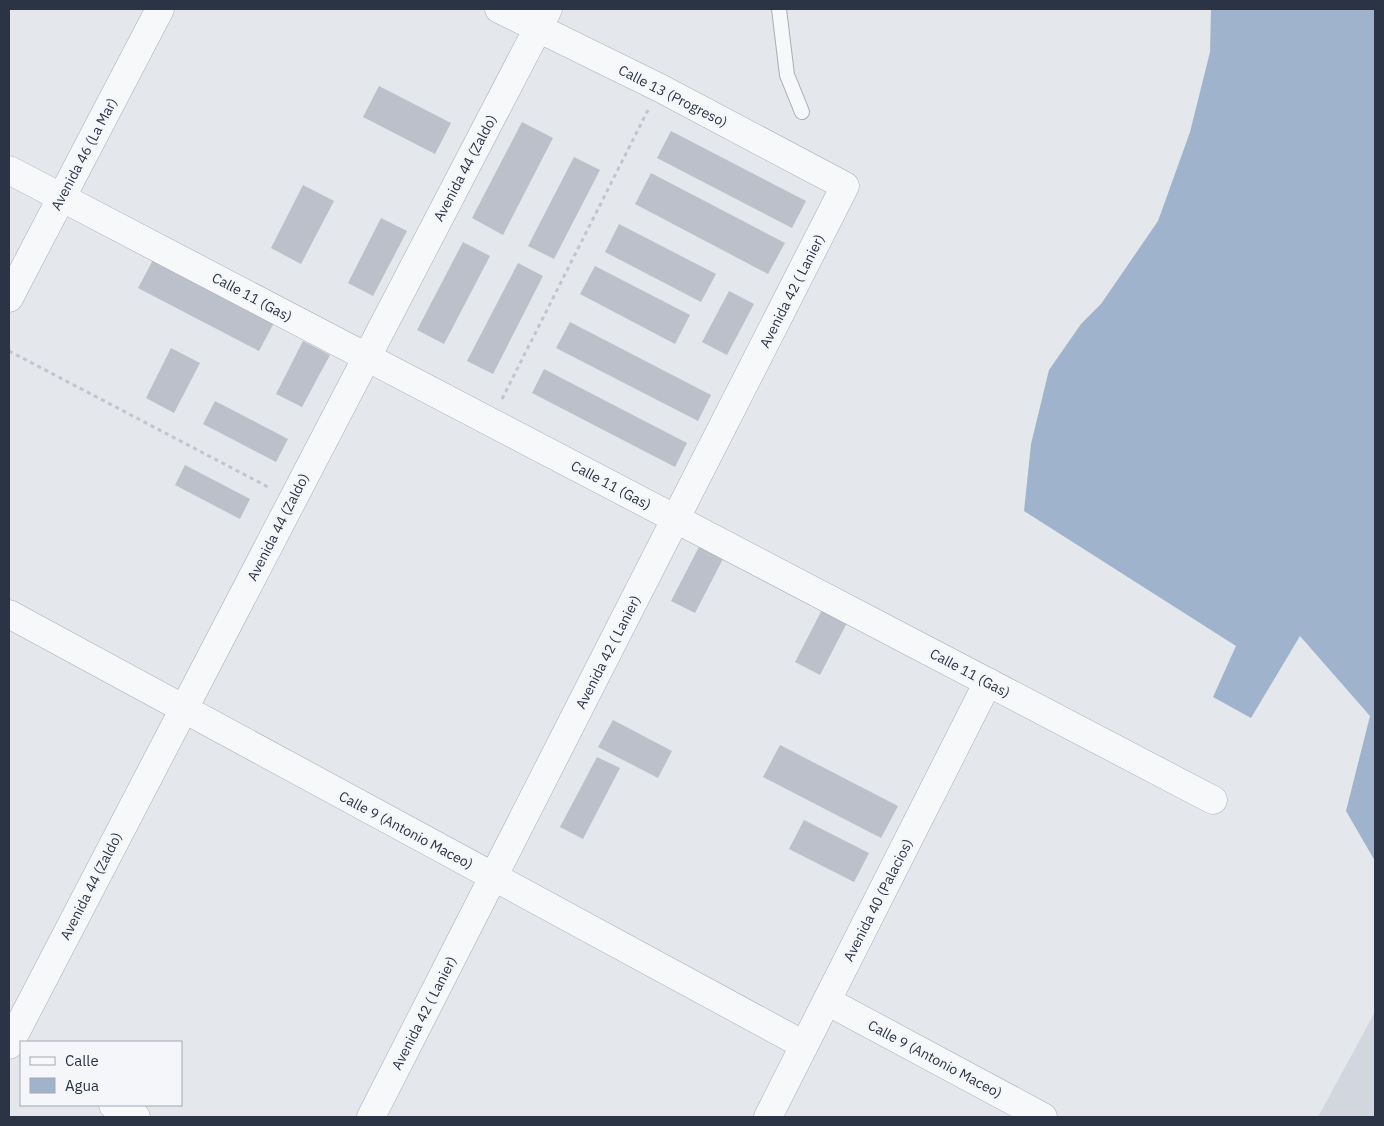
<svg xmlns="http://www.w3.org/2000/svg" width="1384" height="1126" font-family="'IBM Plex Sans',sans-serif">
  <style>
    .built { fill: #d2d6de }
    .water { fill: #9fb4cc }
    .building { fill: #bbc0ca }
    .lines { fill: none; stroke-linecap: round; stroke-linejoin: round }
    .service-casing { stroke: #a9aeb7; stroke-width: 16 }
    .minor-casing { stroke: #a9aeb7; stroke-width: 29 }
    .path { stroke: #c2c5cb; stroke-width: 3; stroke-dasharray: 4 4; stroke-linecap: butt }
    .service { stroke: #f7f8fa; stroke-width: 14 }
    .minor { stroke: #f7f8fa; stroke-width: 28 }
    .labels { text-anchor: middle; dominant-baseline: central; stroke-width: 4; stroke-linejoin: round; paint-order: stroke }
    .street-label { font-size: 14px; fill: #2b3445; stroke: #f4f6f9 }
  </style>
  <rect width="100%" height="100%" fill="#e4e7ec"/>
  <polygon class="built" points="1375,1012 1375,1117 1318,1117"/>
  <polygon class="water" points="1211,9 1375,9 1375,861 1346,811 1370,716 1300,636 1251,718 1213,697 1236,646 1024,511 1031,444 1049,370 1081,324 1101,304 1158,221 1190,132 1210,52"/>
  <g class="building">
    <polygon points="379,86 451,123 435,154 363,117"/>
    <polygon points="522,122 553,138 503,235 472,218"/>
    <polygon points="671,131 806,201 792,228 657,158"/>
    <polygon points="574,157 600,170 554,259 528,246"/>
    <polygon points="651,173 785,243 768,274 635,204"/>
    <polygon points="303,185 334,201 301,264 271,248"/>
    <polygon points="381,218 407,231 373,296 348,283"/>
    <polygon points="619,224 716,274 701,302 605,252"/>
    <polygon points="463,242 490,256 444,344 417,330"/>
    <polygon points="154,258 275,321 259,351 138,288"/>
    <polygon points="518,263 543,276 493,374 467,361"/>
    <polygon points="595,266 690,315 675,344 580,294"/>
    <polygon points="729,291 754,304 727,355 702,342"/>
    <polygon points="570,322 711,395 698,421 556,348"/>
    <polygon points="303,341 330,355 302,407 276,394"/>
    <polygon points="171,348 200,363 174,413 146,398"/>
    <polygon points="544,369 687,443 675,467 532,393"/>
    <polygon points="215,401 288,439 276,462 203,424"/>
    <polygon points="185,465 250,499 240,519 175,485"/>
    <polygon points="701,543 725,555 695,613 671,601"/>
    <polygon points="825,604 850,617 820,675 795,662"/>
    <polygon points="613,720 672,751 658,778 598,747"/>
    <polygon points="780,745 898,806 881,838 763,777"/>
    <polygon points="597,757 620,768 583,839 560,827"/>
    <polygon points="804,820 869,853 854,882 789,849"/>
  </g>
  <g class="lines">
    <g class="service-casing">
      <polyline id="service" points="779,9 787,75 802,112"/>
    </g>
    <g class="minor-casing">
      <g id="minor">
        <polyline points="9,170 1213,800"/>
        <polyline points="9,298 160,9"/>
        <polyline points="9,614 804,1045"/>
        <polyline points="827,1001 1043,1117"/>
        <polyline points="9,1045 548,9"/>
        <polyline points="113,1105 136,1117"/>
        <polyline points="371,1117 845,186 660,88 499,9"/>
        <polyline points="768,1117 988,682"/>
      </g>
    </g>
    <g class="path">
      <polyline points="9,351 270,488"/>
      <polyline points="502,399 648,110"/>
    </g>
    <use href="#service" class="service"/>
    <use href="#minor" class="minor"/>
  </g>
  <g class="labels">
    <g class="street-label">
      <text transform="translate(673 96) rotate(27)">Calle 13 (Progreso)</text>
      <text transform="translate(84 154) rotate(-62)">Avenida 46 (La Mar)</text>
      <text transform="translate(465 168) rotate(-62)">Avenida 44 (Zaldo)</text>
      <text transform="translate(792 291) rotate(-63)">Avenida 42 ( Lanier)</text>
      <text transform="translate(252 297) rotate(28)">Calle 11 (Gas)</text>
      <text transform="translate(611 485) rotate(28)">Calle 11 (Gas)</text>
      <text transform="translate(278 527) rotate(-63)">Avenida 44 (Zaldo)</text>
      <text transform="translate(608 652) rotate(-63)">Avenida 42 ( Lanier)</text>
      <text transform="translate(970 673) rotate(28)">Calle 11 (Gas)</text>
      <text transform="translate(406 830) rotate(28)">Calle 9 (Antonio Maceo)</text>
      <text transform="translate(91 886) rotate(-63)">Avenida 44 (Zaldo)</text>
      <text transform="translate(878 900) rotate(-63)">Avenida 40 (Palacios)</text>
      <text transform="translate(424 1013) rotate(-63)">Avenida 42 ( Lanier)</text>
      <text transform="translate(935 1059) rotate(28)">Calle 9 (Antonio Maceo)</text>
    </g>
  </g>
  <rect width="1384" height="1126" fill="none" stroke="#2b3445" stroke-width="20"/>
  <rect x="20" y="1041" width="162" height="65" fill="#f4f6f9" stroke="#a4a8b1"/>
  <rect x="30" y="1057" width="25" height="8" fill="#f7f8fa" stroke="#a4a8b1"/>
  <text x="65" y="1066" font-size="15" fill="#2b3445">Calle</text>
  <rect x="30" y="1078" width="25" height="15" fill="#9fb4cc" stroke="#a4a8b1"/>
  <text x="65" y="1091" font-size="15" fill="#2b3445">Agua</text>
</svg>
